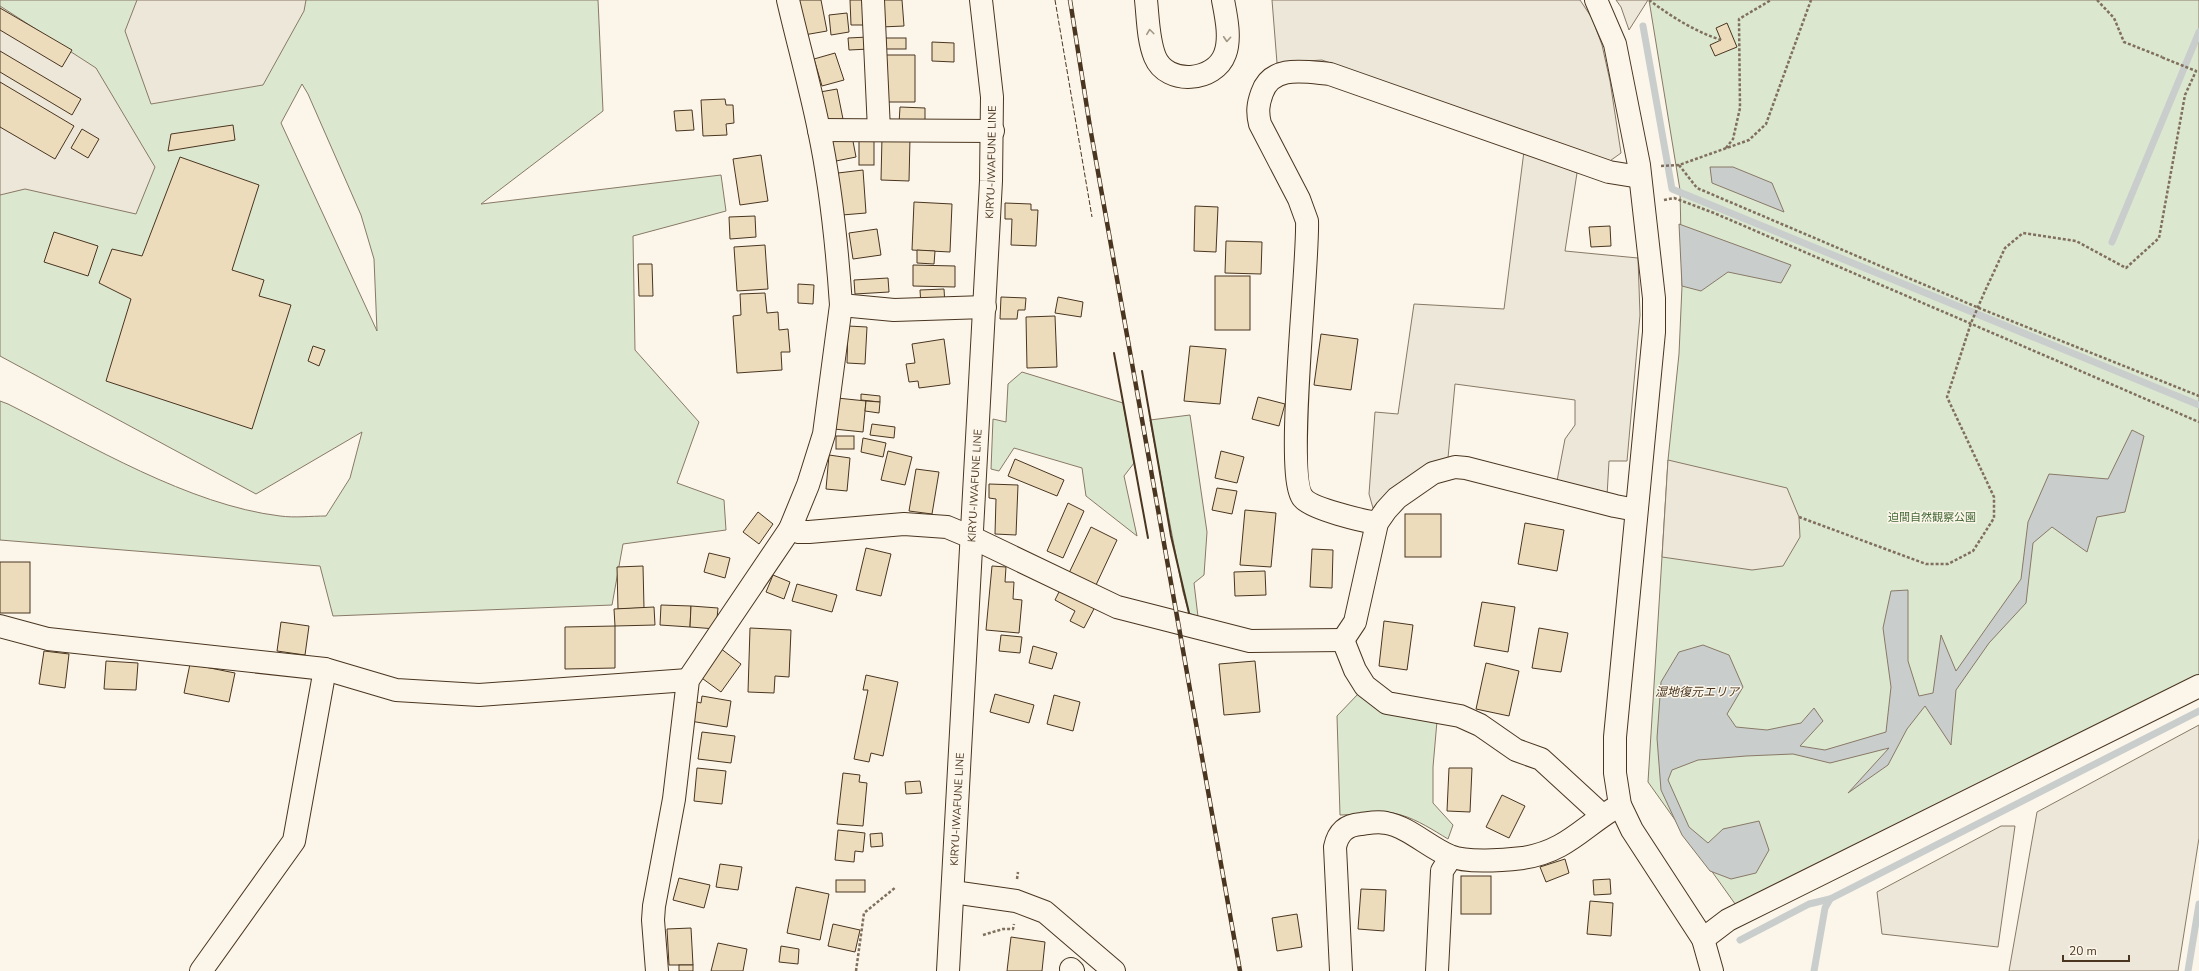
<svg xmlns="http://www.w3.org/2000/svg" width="2199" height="971" font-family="'Nunito Sans','Noto Sans JP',sans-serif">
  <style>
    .green { fill: #dce7d0; stroke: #887966; fill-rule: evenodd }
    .parking { fill: #ede7d9; stroke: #887966 }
    .water { fill: #c9cecd; stroke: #887966 }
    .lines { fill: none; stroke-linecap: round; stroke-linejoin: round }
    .stream { stroke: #c9cecd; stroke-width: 7 }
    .building { fill: #ecdcbc; stroke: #4a3520 }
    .minor-casing { stroke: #4a3520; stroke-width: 24 }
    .major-casing { stroke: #4a3520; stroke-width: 24 }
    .path { stroke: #7f6f5c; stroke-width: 2.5; stroke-dasharray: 3 2; stroke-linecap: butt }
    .minor { stroke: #fbf6e9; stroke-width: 22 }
    .major { stroke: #fbf6e9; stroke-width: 22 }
    .rail-casing { stroke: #4a3520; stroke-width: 4.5 }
    .rail { stroke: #fbf6e9; stroke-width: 3; stroke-dasharray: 9; stroke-linecap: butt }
    .fence { stroke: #4a3520; stroke-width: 1; stroke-dasharray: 5 2; stroke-linecap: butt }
    .wall { stroke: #4a3520; stroke-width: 2 }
    .oneway { stroke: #a29684 }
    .labels { text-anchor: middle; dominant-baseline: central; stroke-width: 3; stroke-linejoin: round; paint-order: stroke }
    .street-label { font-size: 11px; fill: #4a3520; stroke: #fbf6e9 }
    .park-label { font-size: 11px; fill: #436837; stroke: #fbf6e9 }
    .water-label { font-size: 12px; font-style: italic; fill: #4a3520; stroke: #fbf6e9 }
  </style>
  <rect width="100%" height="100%" fill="#fbf6e9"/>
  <g class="green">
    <path d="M 0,0 L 598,0 L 603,111 L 481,204 L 721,175 L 726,211 L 633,236 L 635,350 L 699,422 L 677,483 L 724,500 L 726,530 L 623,544 L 612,605 L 333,616 L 320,566 L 0,540 L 0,401 L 8,404 C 90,445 189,505 280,516 C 295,518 311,516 326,516 L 350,478 L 362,432 L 256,494 L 0,356 ZM 302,84 L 308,94 L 361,215 L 374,259 L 377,331 L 281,123 Z"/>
    <polygon points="1649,0 2199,0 2199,684 1738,908 1648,782 1668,460 1679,354 1682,286 1680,190"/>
    <polygon points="1022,372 1123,403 1134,463 1124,476 1137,536 1086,496 1082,468 1014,448 999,471 991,469 993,419 1006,422 1008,384"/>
    <polygon points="1190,415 1207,532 1204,575 1194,583 1198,617 1189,613 1183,592 1150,420"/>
    <path d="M 1359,693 L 1383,713 L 1437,721 L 1433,767 L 1433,803 L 1453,825 L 1448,839 C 1433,830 1418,820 1401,815 C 1383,809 1359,815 1340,815 L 1337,716 Z"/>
  </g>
  <g class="parking">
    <polygon points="137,0 306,0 304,11 263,85 151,104 125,31"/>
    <polygon points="1272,0 1580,0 1592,18 1602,45 1610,81 1621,153 1607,163 1322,60 1277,63"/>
    <polygon points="1616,0 1648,0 1629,30 1621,7"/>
    <polygon points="0,6 96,68 155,167 136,214 25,189 0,195"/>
    <polygon points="1524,151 1577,173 1565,251 1638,258 1640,315 1627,461 1609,461 1607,496 1557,481 1565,439 1575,425 1575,400 1455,384 1448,458 1384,496 1373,508 1369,494 1375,412 1398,414 1414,304 1504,309"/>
    <polygon points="1668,460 1787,488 1799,517 1800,537 1783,566 1752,570 1662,557"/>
    <polygon points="2199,725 2199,838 2178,971 2009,971 2037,812"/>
    <polygon points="2001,826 2015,826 1998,947 1882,934 1877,892"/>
  </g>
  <g class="water">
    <polygon points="1710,167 1733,167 1772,183 1784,212 1712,183"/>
    <polygon points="1679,224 1791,265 1781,283 1728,272 1701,291 1682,286"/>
    <polygon points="2132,430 2144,436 2125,512 2097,517 2087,552 2052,527 2033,543 2026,603 1989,643 1956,690 1951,745 1925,706 1907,729 1888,765 1848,793 1889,748 1830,763 1793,754 1746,756 1698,760 1672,770 1668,780 1689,827 1708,843 1723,829 1759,821 1769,850 1756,873 1731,879 1710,871 1682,835 1661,790 1657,738 1661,682 1679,652 1703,645 1729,655 1743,687 1727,714 1736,727 1767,730 1801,723 1814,708 1823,721 1800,746 1825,750 1886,732 1891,687 1883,628 1891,591 1908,590 1908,661 1919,696 1933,693 1941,635 1956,671 2021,579 2028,522 2049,474 2108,479"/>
  </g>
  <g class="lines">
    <g class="stream">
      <polyline points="1643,26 1672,189 2199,405"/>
      <polyline points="2112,242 2199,32"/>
      <polyline points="1740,940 1809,904 1830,899"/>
      <polyline points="1814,971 1825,908 1830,899 2199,711"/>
      <polyline points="2188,971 2199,904"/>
    </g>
  </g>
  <g class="building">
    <polygon points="798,0 821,0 827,31 804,35"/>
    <polygon points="850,0 868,0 869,25 851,25"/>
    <polygon points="879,0 902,0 904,26 881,27"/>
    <polygon points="0,8 72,50 62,67 0,30"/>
    <polygon points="847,13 849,32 831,35 829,15"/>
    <polygon points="1727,23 1737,47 1715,56 1710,45 1721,40 1716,28"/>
    <polygon points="868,37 869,49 849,50 848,38"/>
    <rect x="882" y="38" width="24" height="11"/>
    <polygon points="932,42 954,43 954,62 932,61"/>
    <polygon points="0,51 81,99 72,115 0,72"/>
    <polygon points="835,53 844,80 822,86 814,59"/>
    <polygon points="885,55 915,55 915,102 886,102"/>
    <polygon points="0,82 74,126 55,159 0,127"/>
    <polygon points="837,89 843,119 826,122 820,92"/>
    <polygon points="725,99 726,105 733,105 734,123 726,124 727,135 703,136 701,100"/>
    <polygon points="900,107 925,108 925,125 899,124"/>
    <polygon points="692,110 694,130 676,131 674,111"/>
    <polygon points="233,125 235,140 168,151 171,134"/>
    <polygon points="82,129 99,139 88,158 71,148"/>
    <polygon points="852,136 856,157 831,162 827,141"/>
    <polygon points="882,137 910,138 909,181 881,180"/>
    <rect x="859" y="138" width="15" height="27"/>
    <polygon points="761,155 768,201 740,205 733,159"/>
    <polygon points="180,157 259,185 232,270 264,280 259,296 291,305 252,429 106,381 131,299 99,283 112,249 142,256"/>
    <polygon points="863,170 866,213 842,215 838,173"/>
    <polygon points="914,202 952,204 950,252 912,250"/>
    <polygon points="1005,203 1031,204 1031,210 1038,210 1036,246 1011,245 1012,219 1005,219"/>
    <polygon points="1195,206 1218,207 1216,252 1194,251"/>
    <polygon points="755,216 756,237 730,239 729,217"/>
    <polygon points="1610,226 1611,246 1591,247 1589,227"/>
    <polygon points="877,229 881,255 853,259 849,233"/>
    <polygon points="54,232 98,246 88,276 44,262"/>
    <polygon points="1226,241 1262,242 1261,274 1225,273"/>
    <polygon points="765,245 768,289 737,291 734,247"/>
    <polygon points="917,250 935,251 934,264 917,263"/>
    <polygon points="638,264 652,264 653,296 639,296"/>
    <polygon points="913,265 955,266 955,287 913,286"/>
    <rect x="1215" y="276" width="35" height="54"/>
    <polygon points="888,278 889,292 855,294 854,280"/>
    <polygon points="798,284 814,285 813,304 798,303"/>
    <polygon points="944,289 945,305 921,306 920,290"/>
    <polygon points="765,293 767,313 778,312 779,330 788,329 790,352 781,352 782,370 737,373 733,316 741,315 740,294"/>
    <polygon points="1001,297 1026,298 1025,310 1018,310 1017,319 1000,319"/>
    <polygon points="1058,297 1083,302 1081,317 1055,313"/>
    <polygon points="1055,316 1057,367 1027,368 1026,317"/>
    <polygon points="848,326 867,327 865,364 847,363"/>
    <polygon points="1321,334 1358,339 1351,390 1314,385"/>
    <polygon points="944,339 950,384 919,388 918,381 909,382 906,364 915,363 912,344"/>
    <polygon points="313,346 325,350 319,366 308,361"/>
    <polygon points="1190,346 1226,349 1220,404 1184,401"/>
    <polygon points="861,394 880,396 880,402 861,400"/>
    <polygon points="1258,397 1285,404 1279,426 1252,419"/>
    <polygon points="837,398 866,401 863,432 834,429"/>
    <polygon points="866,401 880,402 879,413 865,411"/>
    <polygon points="872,424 895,427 894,438 870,435"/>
    <rect x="836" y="436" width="18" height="13"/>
    <polygon points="863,438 886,443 883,457 861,452"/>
    <polygon points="888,451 912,457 905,485 881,480"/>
    <polygon points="1221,451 1244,457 1237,483 1215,478"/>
    <polygon points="829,455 850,458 847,491 826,489"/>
    <polygon points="1015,459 1064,480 1057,496 1008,476"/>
    <polygon points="916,469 939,472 932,514 909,511"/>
    <polygon points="989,484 1018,485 1016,535 995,534 996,499 989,498"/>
    <polygon points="1217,488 1237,491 1232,514 1212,510"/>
    <polygon points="1068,503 1084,511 1063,558 1047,551"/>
    <polygon points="1245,510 1276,513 1271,567 1240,565"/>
    <polygon points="758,512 773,524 759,544 743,532"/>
    <rect x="1405" y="514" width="36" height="43"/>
    <polygon points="1525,523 1564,530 1557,571 1518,564"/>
    <polygon points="1091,527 1117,540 1096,585 1069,573"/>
    <polygon points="866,548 891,554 881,596 856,590"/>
    <polygon points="1312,549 1333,550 1332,588 1310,587"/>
    <polygon points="709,553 730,558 725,578 704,572"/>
    <rect x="0" y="562" width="30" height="51"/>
    <polygon points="643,566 644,608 618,609 617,567"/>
    <polygon points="992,566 1006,567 1005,582 1014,582 1013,599 1022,600 1019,633 986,630"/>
    <polygon points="1265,571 1266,595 1235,596 1234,572"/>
    <polygon points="773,575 790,582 784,599 766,592"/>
    <polygon points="797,584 837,595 832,612 792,601"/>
    <polygon points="1061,588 1096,605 1084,628 1070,621 1075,611 1055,600"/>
    <polygon points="1482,602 1515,607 1508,652 1474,646"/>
    <polygon points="661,605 691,606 690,627 660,625"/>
    <polygon points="691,606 718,608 716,629 690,627"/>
    <polygon points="654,607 655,625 615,626 614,609"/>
    <polygon points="1384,621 1413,625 1407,670 1379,666"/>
    <polygon points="281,622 309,626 305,655 277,651"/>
    <polygon points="615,626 615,668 565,669 565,627"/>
    <polygon points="750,628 791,630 789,677 775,676 774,693 748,692"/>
    <polygon points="1539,628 1568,633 1561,672 1532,668"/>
    <polygon points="1001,635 1022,637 1020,653 999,651"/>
    <polygon points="1033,646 1057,653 1052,669 1029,663"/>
    <polygon points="720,648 741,664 721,692 699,676"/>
    <polygon points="44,651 69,654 65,688 39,684"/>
    <polygon points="106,661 138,663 136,690 104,689"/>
    <polygon points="1255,661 1260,712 1224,715 1219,664"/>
    <polygon points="1486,663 1519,671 1509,716 1476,709"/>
    <polygon points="190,664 235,673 229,702 184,693"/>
    <polygon points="866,675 898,682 883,756 871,753 869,762 854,759 868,690 863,690"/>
    <polygon points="995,694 1034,705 1029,723 990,712"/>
    <polygon points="1054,695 1080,702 1073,731 1047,724"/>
    <polygon points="702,696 731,701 727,727 690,721 693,701 701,703"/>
    <polygon points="702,732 735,736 731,763 698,759"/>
    <polygon points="697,768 726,771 722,804 694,801"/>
    <polygon points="1449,768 1472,768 1470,812 1447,811"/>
    <polygon points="843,773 860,775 859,782 867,783 863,826 837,824"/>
    <polygon points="920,781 922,793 906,794 905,782"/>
    <polygon points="1502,795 1525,806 1509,838 1486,827"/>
    <polygon points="838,830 865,833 863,852 855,851 854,862 835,860"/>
    <polygon points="882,833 883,846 871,847 870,834"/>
    <polygon points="1565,859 1569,873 1546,882 1540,867"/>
    <polygon points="720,864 742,867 738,890 716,887"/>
    <rect x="1461" y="876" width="30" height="38"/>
    <polygon points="679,878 710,885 704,908 673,900"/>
    <polygon points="1610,879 1611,894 1594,895 1593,880"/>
    <rect x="836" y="880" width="29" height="12"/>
    <polygon points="796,887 829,894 820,940 787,933"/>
    <polygon points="1361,889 1386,890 1384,931 1358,929"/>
    <polygon points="1590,901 1613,903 1611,936 1587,934"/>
    <polygon points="1297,914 1302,947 1277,951 1272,918"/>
    <polygon points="833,924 860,930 855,952 828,946"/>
    <polygon points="691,928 693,965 669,965 667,929"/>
    <polygon points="1011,937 1045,942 1042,971 1007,971"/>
    <polygon points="718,943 747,949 743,971 711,971"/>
    <polygon points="781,946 799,949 798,964 779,962"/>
    <rect x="679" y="965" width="14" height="6"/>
  </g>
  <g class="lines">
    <g class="minor-casing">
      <g id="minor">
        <polyline points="873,0 879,130"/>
        <path d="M 1146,0 C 1148,18 1148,40 1155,57 C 1167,86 1215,82 1225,54 C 1231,38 1226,16 1223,0"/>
        <polyline points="1596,0 1615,44 1639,165 1654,298 1654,332 1615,737 1615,773 1620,805 1632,830 1703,939 1712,971"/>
        <polyline points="819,130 993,131"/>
        <polyline points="841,305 894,310 985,307"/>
        <path d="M 1377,523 C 1363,521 1312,509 1303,498 C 1284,477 1309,264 1307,221 L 1299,199 L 1260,124 C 1257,112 1258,104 1262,93 C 1272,64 1306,72 1330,74 L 1609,172 L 1640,177"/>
        <polyline points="790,529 799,532 809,532 904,524 947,527 971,537 1117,607 1250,641 1343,640"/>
        <polyline points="0,626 48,639 325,669 396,690 479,695 688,680"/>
        <polyline points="1343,640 1355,622 1377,523 1386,510 1397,498 1433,473 1455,467 1466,468 1615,506 1636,510"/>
        <polyline points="1343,640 1355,670 1365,686 1387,703 1460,716 1480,725 1516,750 1541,759 1602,815"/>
        <polyline points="953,892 1016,901 1045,912 1114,971"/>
        <polyline points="1703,939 1728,920 2199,686"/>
        <polyline points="1071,969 1073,971"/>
        <polyline points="201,971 294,841 325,669"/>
        <path d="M 657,971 L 653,920 L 654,906 L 674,799 L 688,680 L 790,529 L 808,485 L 824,434 L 841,305 C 837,246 831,187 819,130 C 810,86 798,43 788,0"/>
        <path d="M 1341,971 L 1335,847 C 1338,833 1346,825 1361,824 C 1369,823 1378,821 1386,823 C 1409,827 1428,847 1450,856 C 1466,863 1505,860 1523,858 C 1568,851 1584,825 1620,805"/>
        <polyline points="1437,971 1442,871 1451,857"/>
      </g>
    </g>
    <g class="major-casing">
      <g id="major">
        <path id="s1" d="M 948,971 L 991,181 L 992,97 L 981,0"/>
      </g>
    </g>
    <g class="path">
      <path d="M 1649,0 C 1672,17 1694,31 1721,40"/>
      <polyline points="2097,0 2114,18 2124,42 2162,57"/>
      <polyline points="1726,148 1733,139 1740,108 1739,19 1771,0"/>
      <polyline points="1679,165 1697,188 1979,308 2199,396"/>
      <polyline points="1661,166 1679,165 1749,140 1766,124 1811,0"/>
      <polyline points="1664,200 1674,198 1714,213 2199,422"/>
      <polyline points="1799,517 1926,564 1948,564 1973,551 1994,518 1994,497 1947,397 1971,323 1985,291 2005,248 2023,233 2076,241 2126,268 2159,238 2185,95 2196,71 2161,57"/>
      <polyline points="1017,879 1018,872"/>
      <polyline points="983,935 1003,929 1013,929 1014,924"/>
      <polyline points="856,971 864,913 896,887"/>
    </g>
    <use href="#minor" class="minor"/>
    <use href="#major" class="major"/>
    <g class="rail-casing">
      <polyline id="rail" points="1070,0 1090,127 1240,971"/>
    </g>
    <use href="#rail" class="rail"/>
    <polyline class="fence" points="1055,0 1092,217"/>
    <g class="wall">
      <polyline points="1114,353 1148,538"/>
      <polyline points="1142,371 1171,536 1189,613"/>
    </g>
  </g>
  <defs><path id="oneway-chevron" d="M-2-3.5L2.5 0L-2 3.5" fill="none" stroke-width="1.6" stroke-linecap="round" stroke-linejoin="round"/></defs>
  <g class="oneway">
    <use href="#oneway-chevron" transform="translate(1150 32) rotate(-97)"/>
    <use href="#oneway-chevron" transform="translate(1227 39) rotate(94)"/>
  </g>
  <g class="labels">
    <g class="street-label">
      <text stroke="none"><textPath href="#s1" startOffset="810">KIRYU-IWAFUNE LINE</textPath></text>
      <text stroke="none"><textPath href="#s1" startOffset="486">KIRYU-IWAFUNE LINE</textPath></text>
      <text stroke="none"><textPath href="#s1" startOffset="162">KIRYU-IWAFUNE LINE</textPath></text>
    </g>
    <g class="park-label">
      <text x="1932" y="517">迫間自然観察公園</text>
    </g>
    <g class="water-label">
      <text x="1697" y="692">湿地復元エリア</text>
    </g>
  </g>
  <path d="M2063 955v6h66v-6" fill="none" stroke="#4a3520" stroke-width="2"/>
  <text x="2069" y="955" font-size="12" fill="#4a3520" stroke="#fbf6e9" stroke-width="3" paint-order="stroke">20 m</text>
</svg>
